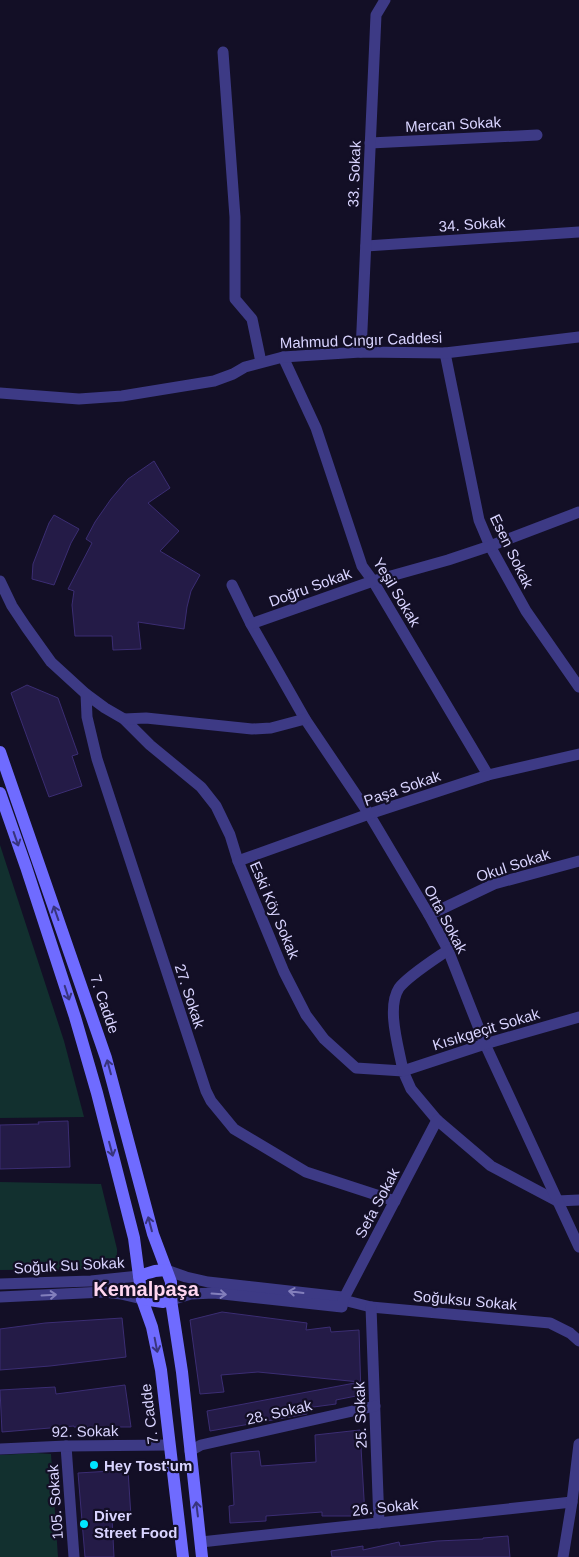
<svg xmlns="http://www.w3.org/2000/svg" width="579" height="1557" font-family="Helvetica,sans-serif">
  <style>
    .green { fill: #12302f }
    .building { fill: #241b47; stroke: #3b2d73 }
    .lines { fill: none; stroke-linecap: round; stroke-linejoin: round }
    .street { stroke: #3d3a85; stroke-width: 11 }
    .secondary { stroke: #6f6bff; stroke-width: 12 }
    .oneway { stroke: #38347d }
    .oneway2 { stroke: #837fbc }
    .poi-dot { fill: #00e5ff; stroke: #130f26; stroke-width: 2 }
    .labels { text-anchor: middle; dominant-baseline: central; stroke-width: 4.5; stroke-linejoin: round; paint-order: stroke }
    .street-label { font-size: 15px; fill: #d9d4ff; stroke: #130f26 }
    .poi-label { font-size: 15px; font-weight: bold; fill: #d9d4ff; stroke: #130f26; text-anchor: start }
    .district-label { font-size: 20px; font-weight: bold; fill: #ffd6f0; stroke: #130f26 }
  </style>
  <rect width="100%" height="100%" fill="#130f26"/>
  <g class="green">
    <polygon points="0,845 64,1041 84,1117 0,1118"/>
    <path d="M 0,1182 L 101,1184 L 117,1249 C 117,1257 117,1265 108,1269 L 0,1270 Z"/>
    <polygon points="36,1453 51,1454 58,1557 0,1557 0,1455"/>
  </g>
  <g class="building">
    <polygon points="154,461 170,488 148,503 179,531 160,551 200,575 191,591 187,607 184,629 138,622 141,649 113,650 112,636 75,636 72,605 74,591 68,589 92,543 86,539 95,522 111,499 128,479"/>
    <polygon points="54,515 79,529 71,543 54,585 32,579 33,564 49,523"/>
    <polygon points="27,685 58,698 78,754 72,756 82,786 49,797 11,693"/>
    <polygon points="68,1121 70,1167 0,1169 0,1125 39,1124 38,1122"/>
    <polygon points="222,1312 307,1323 306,1330 330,1327 331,1332 359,1330 361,1395 336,1400 336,1404 306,1408 307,1414 210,1431 207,1411 360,1382 258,1372 221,1375 224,1392 200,1394 190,1320"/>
    <polygon points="122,1318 126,1357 50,1366 0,1370 0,1329 45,1323"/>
    <polygon points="125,1385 131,1427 74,1427 74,1426 2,1432 0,1390 55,1387 56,1394"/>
    <polygon points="360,1430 365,1516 322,1516 322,1512 266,1516 266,1521 230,1523 229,1506 234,1505 231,1453 259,1451 261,1466 316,1462 315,1435"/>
    <polygon points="128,1470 131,1517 112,1518 114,1557 85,1557 78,1473"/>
    <polygon points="508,1536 510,1557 332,1557 331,1551 363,1546 363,1550 399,1542 400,1546 437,1541 483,1539 483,1538"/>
  </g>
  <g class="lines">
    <g class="street">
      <polyline points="223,52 235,217 235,299 252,319 261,362"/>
      <polyline points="370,143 537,135"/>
      <polyline points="366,246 579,232"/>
      <polyline points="361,352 376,15 385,0"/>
      <polyline points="445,353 479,520 490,546 526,611 579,687"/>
      <polyline points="283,357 316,428 362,566 373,581 488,775"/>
      <polyline points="0,393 79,399 122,396 214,381 233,374 245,367 283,357 361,352 445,353 579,337"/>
      <polyline points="0,581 12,606 26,627 51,662 86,694 105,708 124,719 150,745 201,787 216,806 230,835 238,861 284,972 306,1015 324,1039 356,1068 403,1071 411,1089 437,1120 491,1166 557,1201 579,1200"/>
      <polyline points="232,585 251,624 305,719 369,814 429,915 448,950 485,1044 579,1247"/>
      <polyline points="251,624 373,581 448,560 490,546 579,512"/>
      <polyline points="86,694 87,717 97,759 206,1091 211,1101 234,1129 306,1172 395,1201"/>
      <polyline points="124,719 146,718 252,729 271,728 305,719"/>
      <polyline points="238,861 369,814 488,775 579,754"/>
      <polyline points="429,915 494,884 579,861"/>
      <path d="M 448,950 C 435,959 408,976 399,988 C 386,1008 399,1048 403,1071 L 485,1044 L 579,1017"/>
      <polyline points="166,1270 186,1277 208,1282 342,1297 343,1300 371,1307 550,1323 570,1333 579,1341"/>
      <polyline points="0,1284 91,1281 139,1276"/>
      <polyline points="0,1297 104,1292 121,1294 142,1299"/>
      <polyline points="171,1300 191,1294 214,1293 342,1307 343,1300 437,1120"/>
      <polyline points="371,1307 379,1523"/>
      <polyline points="66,1446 74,1557"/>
      <polyline points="0,1449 66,1446 169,1445"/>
      <polyline points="190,1451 201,1445 375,1406"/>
      <polyline points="201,1542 572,1502"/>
      <polyline points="563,1557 572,1502 579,1444"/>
    </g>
    <g class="secondary">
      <polyline points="0,752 106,1058 153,1234 171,1282 171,1300 182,1372 202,1557"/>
      <polyline points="0,793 26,867 75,1017 97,1093 134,1238 142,1299 152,1327 161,1370 183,1557"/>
      <polyline points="139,1276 155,1271 166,1270"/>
      <polyline points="142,1299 163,1302 171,1300"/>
    </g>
  </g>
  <defs><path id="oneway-shaft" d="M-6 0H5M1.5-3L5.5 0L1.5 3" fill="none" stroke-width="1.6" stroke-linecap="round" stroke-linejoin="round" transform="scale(1.25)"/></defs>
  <g class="oneway">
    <use href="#oneway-shaft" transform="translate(16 839) rotate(71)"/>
    <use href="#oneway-shaft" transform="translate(56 913) rotate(-109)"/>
    <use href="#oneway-shaft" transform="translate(67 993) rotate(72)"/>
    <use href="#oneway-shaft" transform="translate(109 1067) rotate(-105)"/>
    <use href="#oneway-shaft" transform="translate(111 1149) rotate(75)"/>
    <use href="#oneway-shaft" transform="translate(150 1224) rotate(-105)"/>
    <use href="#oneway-shaft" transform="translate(156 1345) rotate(79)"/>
    <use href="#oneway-shaft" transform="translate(197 1509) rotate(-97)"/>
  </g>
  <g class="oneway2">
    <use href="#oneway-shaft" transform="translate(296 1292) rotate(-173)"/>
    <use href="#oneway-shaft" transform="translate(219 1294) rotate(4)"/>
    <use href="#oneway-shaft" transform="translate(49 1295) rotate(-3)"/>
  </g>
  <g class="poi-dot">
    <circle cx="94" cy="1465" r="5"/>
    <circle cx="84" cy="1524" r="5"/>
  </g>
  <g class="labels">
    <g class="street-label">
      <text transform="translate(453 124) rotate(-3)">Mercan Sokak</text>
      <text transform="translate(354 174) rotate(-88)">33. Sokak</text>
      <text transform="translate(472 224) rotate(-4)">34. Sokak</text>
      <text transform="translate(361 340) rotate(-2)">Mahmud Cıngır Caddesi</text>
      <text transform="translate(512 551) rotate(64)">Esen Sokak</text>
      <text transform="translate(310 587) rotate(-20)">Doğru Sokak</text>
      <text transform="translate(397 592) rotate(59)">Yeşil Sokak</text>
      <text transform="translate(402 788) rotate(-19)">Paşa Sokak</text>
      <text transform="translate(513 865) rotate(-18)">Okul Sokak</text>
      <text transform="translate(275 910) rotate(67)">Eski Köy Sokak</text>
      <text transform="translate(446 919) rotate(62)">Orta Sokak</text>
      <text transform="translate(190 996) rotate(72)">27. Sokak</text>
      <text transform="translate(105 1004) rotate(71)">7. Cadde</text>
      <text transform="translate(486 1029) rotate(-17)">Kısıkgeçit Sokak</text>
      <text transform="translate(377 1203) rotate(-62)">Sefa Sokak</text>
      <text transform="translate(69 1265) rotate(-3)">Soğuk Su Sokak</text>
      <text transform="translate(465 1300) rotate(5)">Soğuksu Sokak</text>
      <text transform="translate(279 1412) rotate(-13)">28. Sokak</text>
      <text transform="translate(149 1414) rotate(-97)">7. Cadde</text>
      <text transform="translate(360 1415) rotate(-92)">25. Sokak</text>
      <text transform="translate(85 1431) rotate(-1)">92. Sokak</text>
      <text transform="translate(55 1502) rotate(-94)">105. Sokak</text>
      <text transform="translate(385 1507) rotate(-6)">26. Sokak</text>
    </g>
    <g class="poi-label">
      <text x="104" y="1465">Hey Tost'um</text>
      <text x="94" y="1515">Diver<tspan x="94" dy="17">Street Food</tspan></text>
    </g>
    <g class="district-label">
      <text x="146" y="1289">Kemalpaşa</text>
    </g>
  </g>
</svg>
